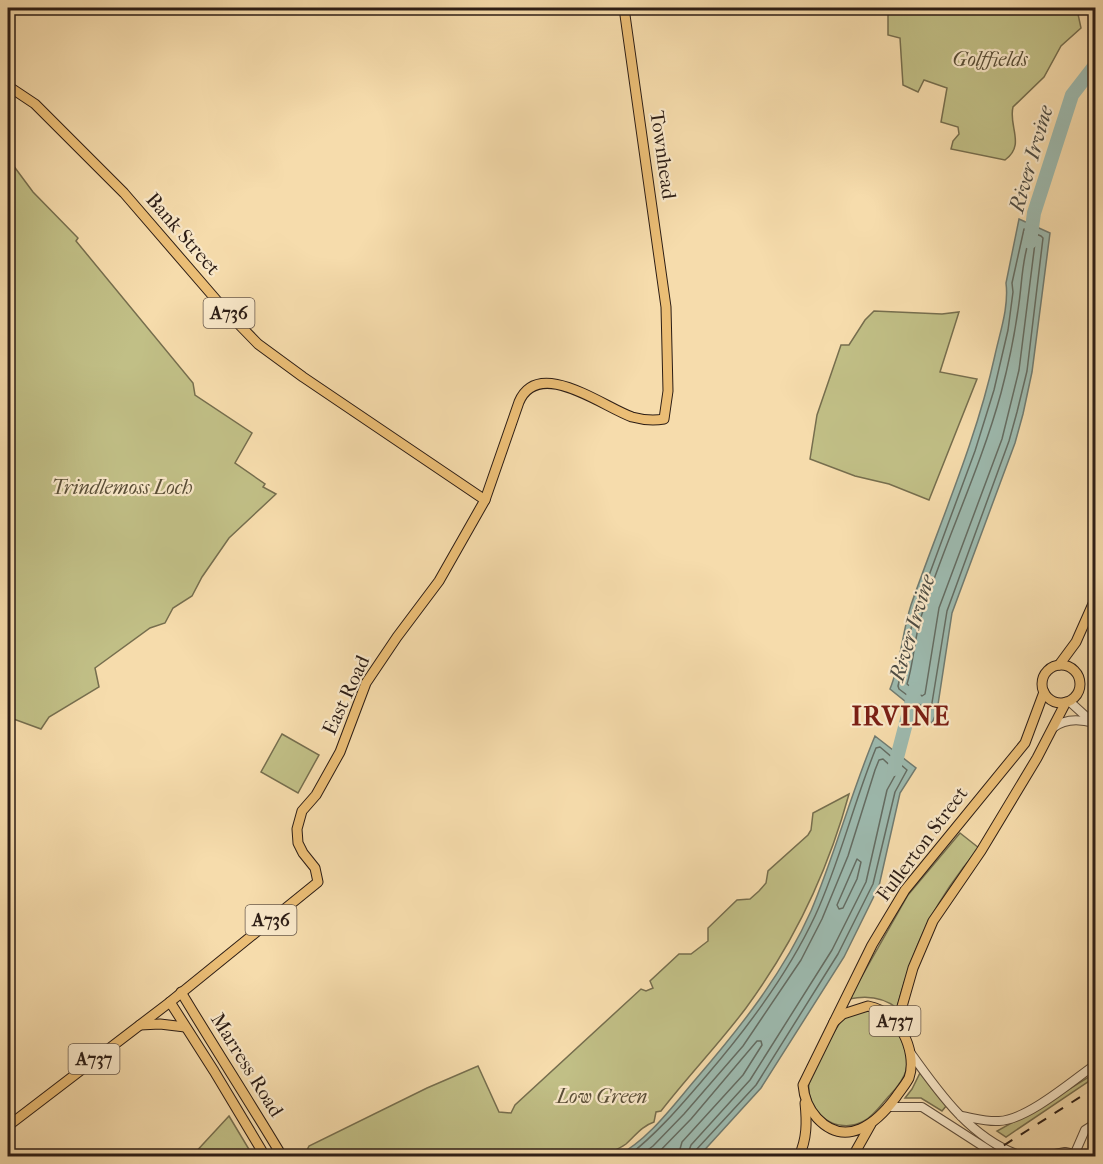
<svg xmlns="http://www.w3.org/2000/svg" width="1103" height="1164" font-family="'IM FELL French Canon',serif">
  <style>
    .green { fill: #c1bf86; stroke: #766e4e; stroke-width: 1.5 }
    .water { fill: #9dbaaf; stroke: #707b71; stroke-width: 1.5 }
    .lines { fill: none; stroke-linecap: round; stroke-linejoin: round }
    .shore { stroke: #646c62; stroke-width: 1.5 }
    .river { stroke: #9dbaaf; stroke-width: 14 }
    .minor-casing { stroke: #5e4d3b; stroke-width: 10 }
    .major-casing { stroke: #2c1d15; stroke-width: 11 }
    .minor { stroke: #f9e8c9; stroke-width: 8 }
    .major { stroke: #ebbe76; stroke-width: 9 }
    .rail { stroke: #2c1d15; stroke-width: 2; stroke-dasharray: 10 10; stroke-linecap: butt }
    .labels { text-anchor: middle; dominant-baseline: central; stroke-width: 4.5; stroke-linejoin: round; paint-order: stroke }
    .shield { fill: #f9e8c9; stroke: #6a5a4b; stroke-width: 1.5 }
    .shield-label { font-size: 18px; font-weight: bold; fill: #2c1d15 }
    .park-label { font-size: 20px; font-style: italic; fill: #594e37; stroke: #f9e8c9 }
    .street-label { font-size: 20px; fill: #2c1d15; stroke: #f9e8c9 }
    .water-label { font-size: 21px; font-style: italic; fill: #4e4c43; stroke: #f9e8c9 }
    .district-label { font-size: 26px; font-weight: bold; letter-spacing: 1.5px; fill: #7a1f14; stroke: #f9e8c9 }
  </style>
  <rect width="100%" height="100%" fill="#f6dcac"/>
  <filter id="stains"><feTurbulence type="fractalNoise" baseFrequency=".00333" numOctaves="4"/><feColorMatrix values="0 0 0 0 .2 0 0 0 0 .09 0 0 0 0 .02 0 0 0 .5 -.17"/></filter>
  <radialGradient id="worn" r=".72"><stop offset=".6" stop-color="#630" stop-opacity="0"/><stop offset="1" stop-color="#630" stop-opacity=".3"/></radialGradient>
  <g class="green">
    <path d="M 888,8 L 1066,8 L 1067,12 L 1078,14 L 1081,28 L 1061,46 L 1044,77 L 1013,107 C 1008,126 1026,145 1005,160 L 951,149 L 953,141 L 959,134 L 958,127 L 941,122 L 947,88 L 924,80 L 918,92 L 903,85 L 900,38 L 888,35 Z"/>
    <polygon points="10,161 33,192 78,238 76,241 193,383 195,395 252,433 235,463 265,484 263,487 276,494 229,538 202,577 192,596 173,608 165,623 150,628 95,668 99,687 49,717 41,729 8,717 8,165"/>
    <polygon points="874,311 942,314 959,312 940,372 977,379 929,500 889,484 855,476 810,459 817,415 841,345 849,345 865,320"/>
    <polygon points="282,734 319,755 298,793 261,772"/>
    <path d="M 849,794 C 828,871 793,944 746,1008 C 719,1044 688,1076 661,1111 L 656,1112 L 654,1122 C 642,1126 635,1136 626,1144 C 619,1149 611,1152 603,1156 L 304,1156 L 309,1146 L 427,1088 L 478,1066 L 499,1112 L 511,1113 L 515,1105 L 641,989 L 646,991 L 653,988 L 650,981 L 679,954 L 691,954 L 708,941 L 708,928 L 737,900 L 750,899 L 759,891 L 766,883 L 768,871 L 808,835 L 811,830 L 813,813 Z"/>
    <path d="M 960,833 L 979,848 C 935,900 914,943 897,1008 C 883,997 867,995 849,999 L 908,895 Z"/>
    <path d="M 866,1010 C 885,1012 895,1024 902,1041 C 912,1065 907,1077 890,1095 C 882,1103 875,1115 864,1121 C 837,1136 805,1113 809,1082 C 811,1069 833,1033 841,1021 L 848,1016 Z"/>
    <polygon points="921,1071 947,1105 942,1111 921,1098 905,1098 912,1089"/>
    <polygon points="1095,1073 1095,1077 1006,1137 997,1131 1037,1109"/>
    <polygon points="229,1116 253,1156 192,1156"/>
  </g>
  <g class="water">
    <path d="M 1019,219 L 1050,233 L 1032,372 L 1023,414 L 1015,443 L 952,613 L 937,711 L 932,723 L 890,689 C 901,662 902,633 911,605 C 940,522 976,442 995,355 C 1000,332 1009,307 1006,283 Z"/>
    <path d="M 875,736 L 916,768 L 900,793 L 879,886 L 844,957 L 761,1088 L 699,1156 L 617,1156 C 648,1140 672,1107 695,1080 C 739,1029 783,974 811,911 C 835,854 851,793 875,736 Z"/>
  </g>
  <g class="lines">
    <g class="shore">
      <polygon points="1024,229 1041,236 1043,238 1027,371 1017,412 1009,441 947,611 931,709 928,711 899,689 898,686 914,616 975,451 994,390 1008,330 1013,292 1012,283"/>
      <path d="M 1029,240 L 1033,240 L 1035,243 L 1019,370 L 1002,439 L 939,608 L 925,694 L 922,696 L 907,684 C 914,662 914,639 921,617 C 945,541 980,470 1001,393 C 1009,363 1015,333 1019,303 C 1022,282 1022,261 1029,240 Z"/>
      <polygon points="857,859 861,862 857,879 843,908 839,909 837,905"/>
      <path d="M 628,1156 C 658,1133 682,1104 707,1075 C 749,1026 788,974 815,916 C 840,862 853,804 876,748 L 880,747 L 907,770 L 895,792 L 873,884 L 838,954 L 756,1085 L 696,1150 L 695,1156"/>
      <polyline points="640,1156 653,1146 684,1114 743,1046 801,960 822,919 848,856 875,770 879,760 883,759 897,772 887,790 866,882 832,950 750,1080 691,1145 687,1156"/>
      <polyline points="655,1156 691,1119 757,1041 761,1041 762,1045 743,1075 682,1142 678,1156"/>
    </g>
    <g class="river">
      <polyline points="1030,242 1034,213 1072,95 1096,64"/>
      <polyline points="894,769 915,689"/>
    </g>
    <g class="minor-casing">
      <g id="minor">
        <polyline points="1069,701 1092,722"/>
        <path d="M 1053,728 C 1065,718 1080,719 1094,723"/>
        <path d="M 910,1052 C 939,1093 972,1140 1022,1156"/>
        <polyline points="888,1107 922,1107 998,1156"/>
        <path d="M 961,1116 C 974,1118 986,1122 999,1121 C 1027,1120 1072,1081 1096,1064"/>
        <polyline points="1075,1153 1085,1130 1096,1123"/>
        <polyline points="1045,1156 1065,1152 1083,1156"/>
      </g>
    </g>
    <g class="major-casing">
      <g id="major">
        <polyline points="8,86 35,104 124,193 225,310 258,344 303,377 485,500"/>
        <polyline points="1059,665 1076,642 1096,597"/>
        <circle cx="1061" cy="684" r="19"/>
        <path d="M 181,992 C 214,1047 249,1101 282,1156"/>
        <polyline points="170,1002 214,1071 265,1156"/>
        <path d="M 868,1006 C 886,1010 894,1018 903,1033 C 910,1046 914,1064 909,1078 C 906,1084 900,1091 896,1097 C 877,1123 846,1149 817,1118 C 808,1108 804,1098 803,1085 L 834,1022 L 843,1014 Z"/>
        <polyline points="834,1022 872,945 905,890 1025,743 1044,692"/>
        <polyline points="897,1024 913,968 933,921 981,851 1037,758 1066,702"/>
        <polyline points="140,1025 160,1024 185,1027"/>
        <path d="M 8,1126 L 170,1002 L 318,882 L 315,868 L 303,853 L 298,843 L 297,829 L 302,811 L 316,795 L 340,752 L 366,683 L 397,637 L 439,581 L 485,500 L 519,402 C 538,357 602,406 632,417 C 643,420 653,421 664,419 L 668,391 L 666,307 L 624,8"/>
        <path d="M 799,1156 C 807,1139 807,1122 805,1103"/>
        <polyline points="853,1156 871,1124"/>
      </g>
    </g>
    <use href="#minor" class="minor"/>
    <use href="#major" class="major"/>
    <polyline class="rail" points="987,1156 1096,1087"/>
  </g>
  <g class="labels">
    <g class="shield">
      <rect x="203.5" y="298" width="51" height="30" rx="4.5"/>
      <rect x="245.5" y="905" width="51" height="30" rx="4.5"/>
      <rect x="869.5" y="1006" width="51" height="30" rx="4.5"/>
      <rect x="68.5" y="1044" width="51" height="30" rx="4.5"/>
    </g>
    <g class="shield-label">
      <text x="229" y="313">A736</text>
      <text x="271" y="920">A736</text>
      <text x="895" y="1021">A737</text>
      <text x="94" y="1059">A737</text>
    </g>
    <g class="park-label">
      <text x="990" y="59">Golffields</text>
      <text x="122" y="487">Trindlemoss Loch</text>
      <text x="602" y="1096">Low Green</text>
    </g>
    <g class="street-label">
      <text transform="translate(663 155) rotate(82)">Townhead</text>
      <text transform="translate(183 234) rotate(49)">Bank Street</text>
      <text transform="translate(346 695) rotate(-65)">East Road</text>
      <text transform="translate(922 844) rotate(-53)">Fullerton Street</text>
      <text transform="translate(247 1065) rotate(58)">Marress Road</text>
    </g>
    <g class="water-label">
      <text transform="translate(1031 159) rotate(-74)">River Irvine</text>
      <text transform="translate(912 628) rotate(-73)">River Irvine</text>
    </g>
    <g class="district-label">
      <text x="901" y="716">IRVINE</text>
    </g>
  </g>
  <rect width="1103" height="1164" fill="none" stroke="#f6dcac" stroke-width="30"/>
  <rect x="9" y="9" width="1085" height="1146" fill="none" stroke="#2c1d15" stroke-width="3"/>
  <rect x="15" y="15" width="1073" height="1134" fill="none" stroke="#2c1d15" stroke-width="1.5"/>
  <rect width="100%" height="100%" filter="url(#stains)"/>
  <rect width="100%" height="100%" fill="url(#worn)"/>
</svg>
